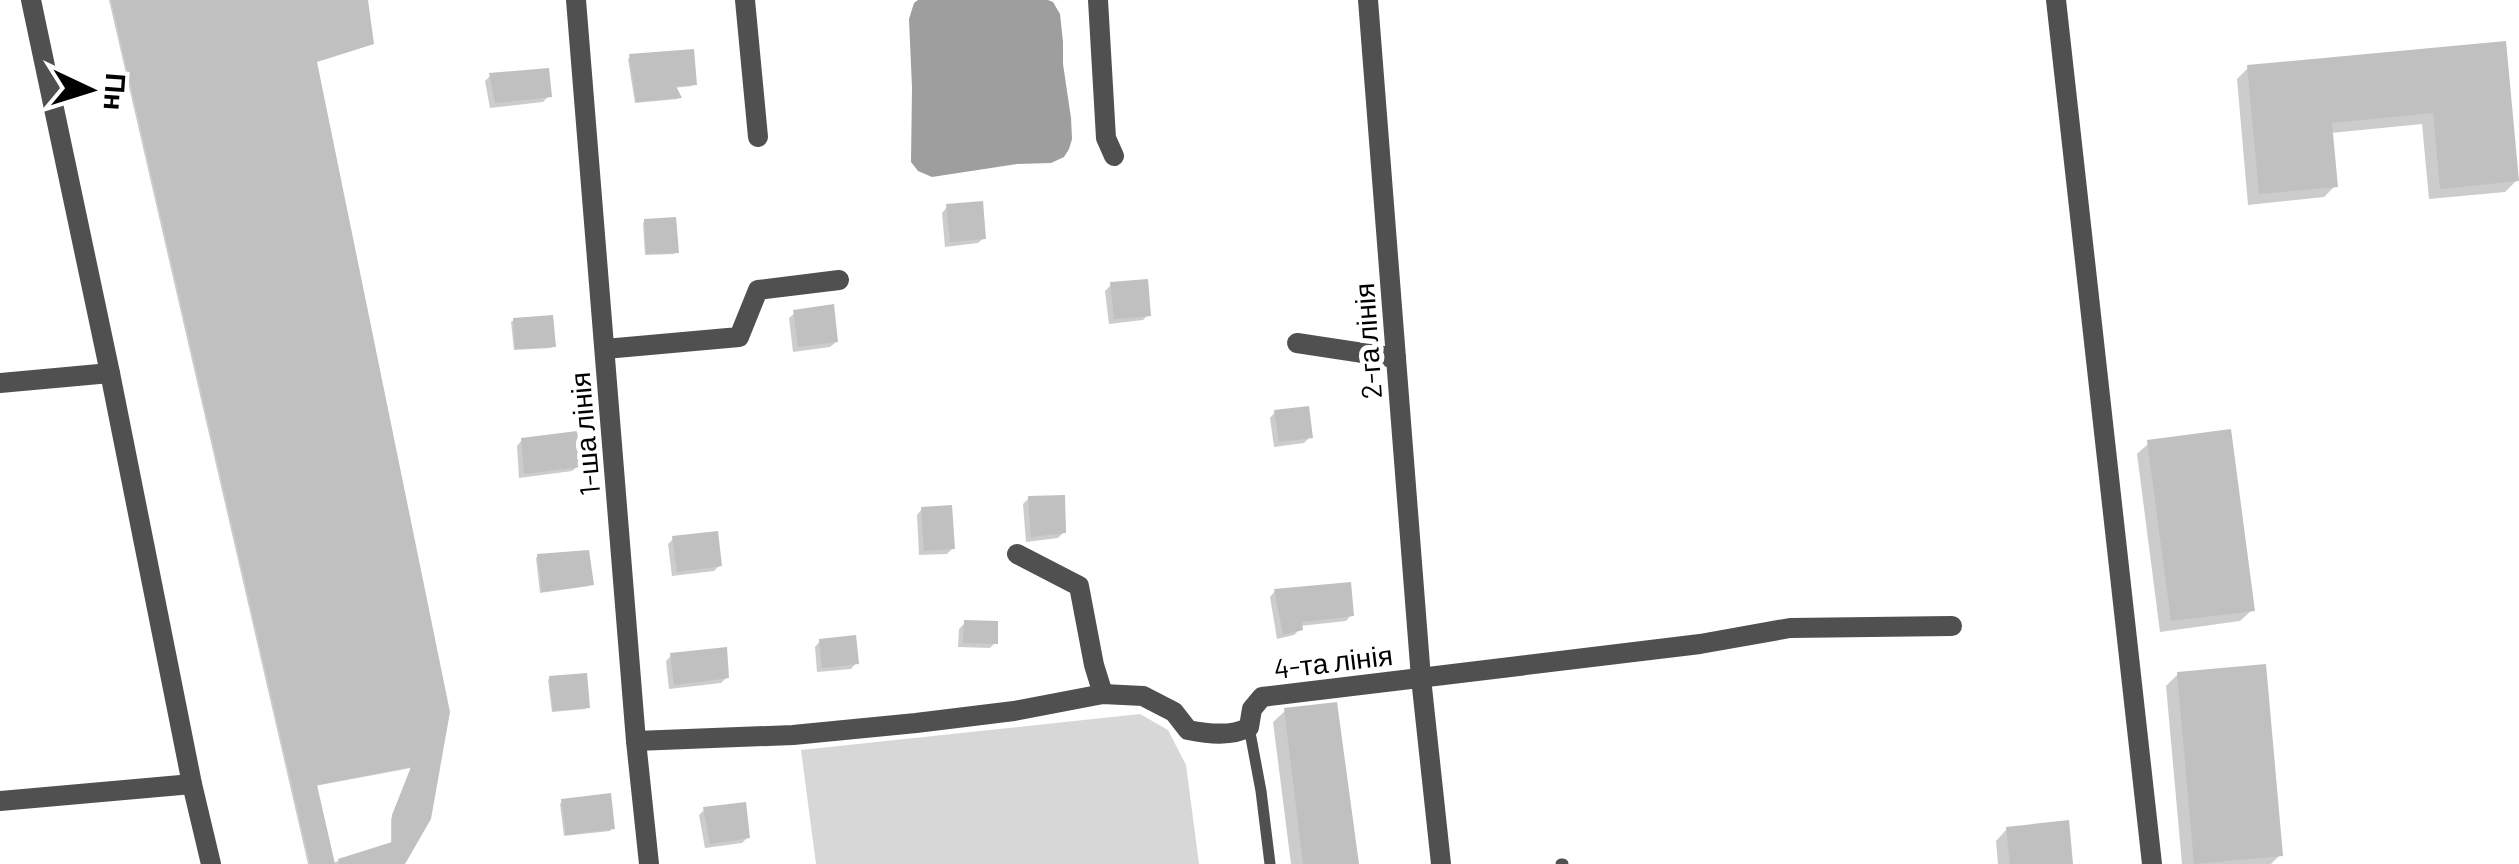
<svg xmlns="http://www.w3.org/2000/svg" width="2519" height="864" font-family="Barlow,sans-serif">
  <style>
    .green { fill: #d7d7d7 }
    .water { fill: #9e9e9e }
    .shadow { fill: #0003; fill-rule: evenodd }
    .building { fill: #c0c0c0 }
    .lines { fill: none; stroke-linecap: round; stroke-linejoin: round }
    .service { stroke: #505050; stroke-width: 11 }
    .minor { stroke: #505050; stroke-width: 20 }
    .labels { text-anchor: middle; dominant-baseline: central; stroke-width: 10; stroke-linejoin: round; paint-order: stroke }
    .street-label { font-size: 28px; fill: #000; stroke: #fff }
  </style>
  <rect width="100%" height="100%" fill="#fff"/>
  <polygon class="green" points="1140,714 1168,730 1186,765 1199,864 816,864 801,750"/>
  <polygon class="water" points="918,0 1048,0 1053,2 1060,14 1063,42 1063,64 1071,118 1072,139 1069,149 1064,157 1051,163 1017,164 932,177 918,171 911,162 912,88 909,19 914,3"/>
  <g class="shadow">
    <path d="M 109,0 L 365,0 L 315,62 L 447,712 L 402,864 L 308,864 ZM 411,768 L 391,819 L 391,845 L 332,863 L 315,786 Z"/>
    <polygon points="2503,43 2517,180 2505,192 2429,199 2422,124 2331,133 2335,186 2324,197 2248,205 2237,79 2248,68"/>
    <polygon points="630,57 694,84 692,86 673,88 679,98 677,99 635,103 628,59"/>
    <polygon points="490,76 549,96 543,102 490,108 485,81"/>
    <polygon points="947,207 984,238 978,243 945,247 942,213"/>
    <polygon points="645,221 676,252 674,254 645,255 643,223"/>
    <polygon points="1111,285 1148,315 1143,320 1109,324 1105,291"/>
    <polygon points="795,313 836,342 830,347 793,352 789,318"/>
    <polygon points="514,320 553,346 551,348 514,350 511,322"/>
    <polygon points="1275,412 1310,437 1304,443 1274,447 1270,418"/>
    <polygon points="522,440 578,466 572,471 519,478 517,446"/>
    <polygon points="2149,443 2252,610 2240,621 2160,632 2137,454"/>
    <polygon points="1029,498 1064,532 1058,538 1026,542 1023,504"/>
    <polygon points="922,509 953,548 947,554 919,555 917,515"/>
    <polygon points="673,539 720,565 714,571 672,576 668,544"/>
    <polygon points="538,556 591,584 589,586 540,593 536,558"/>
    <polygon points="1275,591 1351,615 1346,621 1300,626 1300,629 1294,635 1277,639 1270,597"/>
    <polygon points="965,623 996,642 990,648 958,647 959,629"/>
    <polygon points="820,641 856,663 851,669 817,672 815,647"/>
    <polygon points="671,656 727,677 721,683 669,689 666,661"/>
    <polygon points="2178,674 2280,855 2271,864 2182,864 2166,686"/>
    <polygon points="550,678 587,707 585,709 552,712 548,680"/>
    <polygon points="1285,711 1356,864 1291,864 1273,722"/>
    <polygon points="562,801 612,828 610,831 564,836 560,804"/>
    <polygon points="705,809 748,837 742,843 705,848 699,815"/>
    <polygon points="2007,829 2071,864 1998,864 1996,841"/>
  </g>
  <g class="building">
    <polygon points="111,0 368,0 374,44 317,62 450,712 431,819 405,864 339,864 338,859 392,842 392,815 411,767 317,785 335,864 310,864"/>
    <polygon points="2506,41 2519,181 2440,189 2433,113 2332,123 2338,187 2259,194 2247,65"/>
    <polygon points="694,49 697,85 676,86 682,98 636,102 629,54"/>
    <polygon points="549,68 552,97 495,103 489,73"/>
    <polygon points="983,201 986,239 950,242 946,204"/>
    <polygon points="676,217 679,253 646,254 644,219"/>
    <polygon points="1148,279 1151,316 1114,319 1110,282"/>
    <polygon points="834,304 838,342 798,347 793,310"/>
    <polygon points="553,315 556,347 515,349 513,318"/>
    <polygon points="1309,406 1313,438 1279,442 1274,410"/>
    <polygon points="2231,429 2255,611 2171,621 2147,440"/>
    <polygon points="577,431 581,467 524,474 521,438"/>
    <polygon points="1065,495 1066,533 1031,537 1028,496"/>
    <polygon points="952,505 955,549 924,551 921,507"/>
    <polygon points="718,531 722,566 677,572 672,536"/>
    <polygon points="589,550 594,585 542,592 537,554"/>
    <polygon points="1351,582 1354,616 1302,622 1303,630 1283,635 1274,589"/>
    <polygon points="964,620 998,621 998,644 963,643"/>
    <polygon points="856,635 859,664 822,668 819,639"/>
    <polygon points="727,647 729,678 674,685 670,653"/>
    <polygon points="2266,664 2283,856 2194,864 2177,672"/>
    <polygon points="587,673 590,708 553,711 549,676"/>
    <polygon points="1337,702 1359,864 1303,864 1284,708"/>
    <polygon points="611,793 615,829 566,835 561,799"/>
    <polygon points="746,802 750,838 710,844 703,807"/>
    <polygon points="2069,820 2073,864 2010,864 2006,827"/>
  </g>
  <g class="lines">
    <g class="service">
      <polyline points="1249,727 1261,791 1270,864"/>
      <polyline points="1561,864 1563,864"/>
    </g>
    <g class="minor">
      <polyline points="31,0 110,373 192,784 211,864"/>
      <polyline points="576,0 636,741 649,864"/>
      <polyline points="745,0 758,137"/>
      <polyline points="1098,0 1106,138 1114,156"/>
      <polyline points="1368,0 1421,678 1441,864"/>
      <polyline points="2056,0 2152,864"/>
      <polyline points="1297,343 1396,358"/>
      <polyline points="605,349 739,337 758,290 839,280"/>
      <polyline points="0,383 110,373"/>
      <polyline points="1017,554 1079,586 1094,665 1103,694"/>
      <path d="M 636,741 L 793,735 L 916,723 L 1014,711 L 1103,694 L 1143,696 L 1174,712 L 1188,730 C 1208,734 1232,737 1249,727 L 1252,709 L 1262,697 L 1700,644 L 1790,628 L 1952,626"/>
      <polyline points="0,801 192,784"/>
    </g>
  </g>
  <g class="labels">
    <g class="street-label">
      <text transform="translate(1367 341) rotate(-94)">2-га лінія</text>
      <text transform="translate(584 434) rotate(-95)">1-ша лінія</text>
      <text transform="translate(1333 661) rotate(-7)">4-та лінія</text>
    </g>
  </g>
  <g transform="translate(90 90) rotate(94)" stroke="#ffffff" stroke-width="8" paint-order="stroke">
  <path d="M0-8L18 38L0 25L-18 38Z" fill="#000000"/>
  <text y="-15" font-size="28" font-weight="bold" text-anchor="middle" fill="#000000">Пн</text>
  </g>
</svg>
